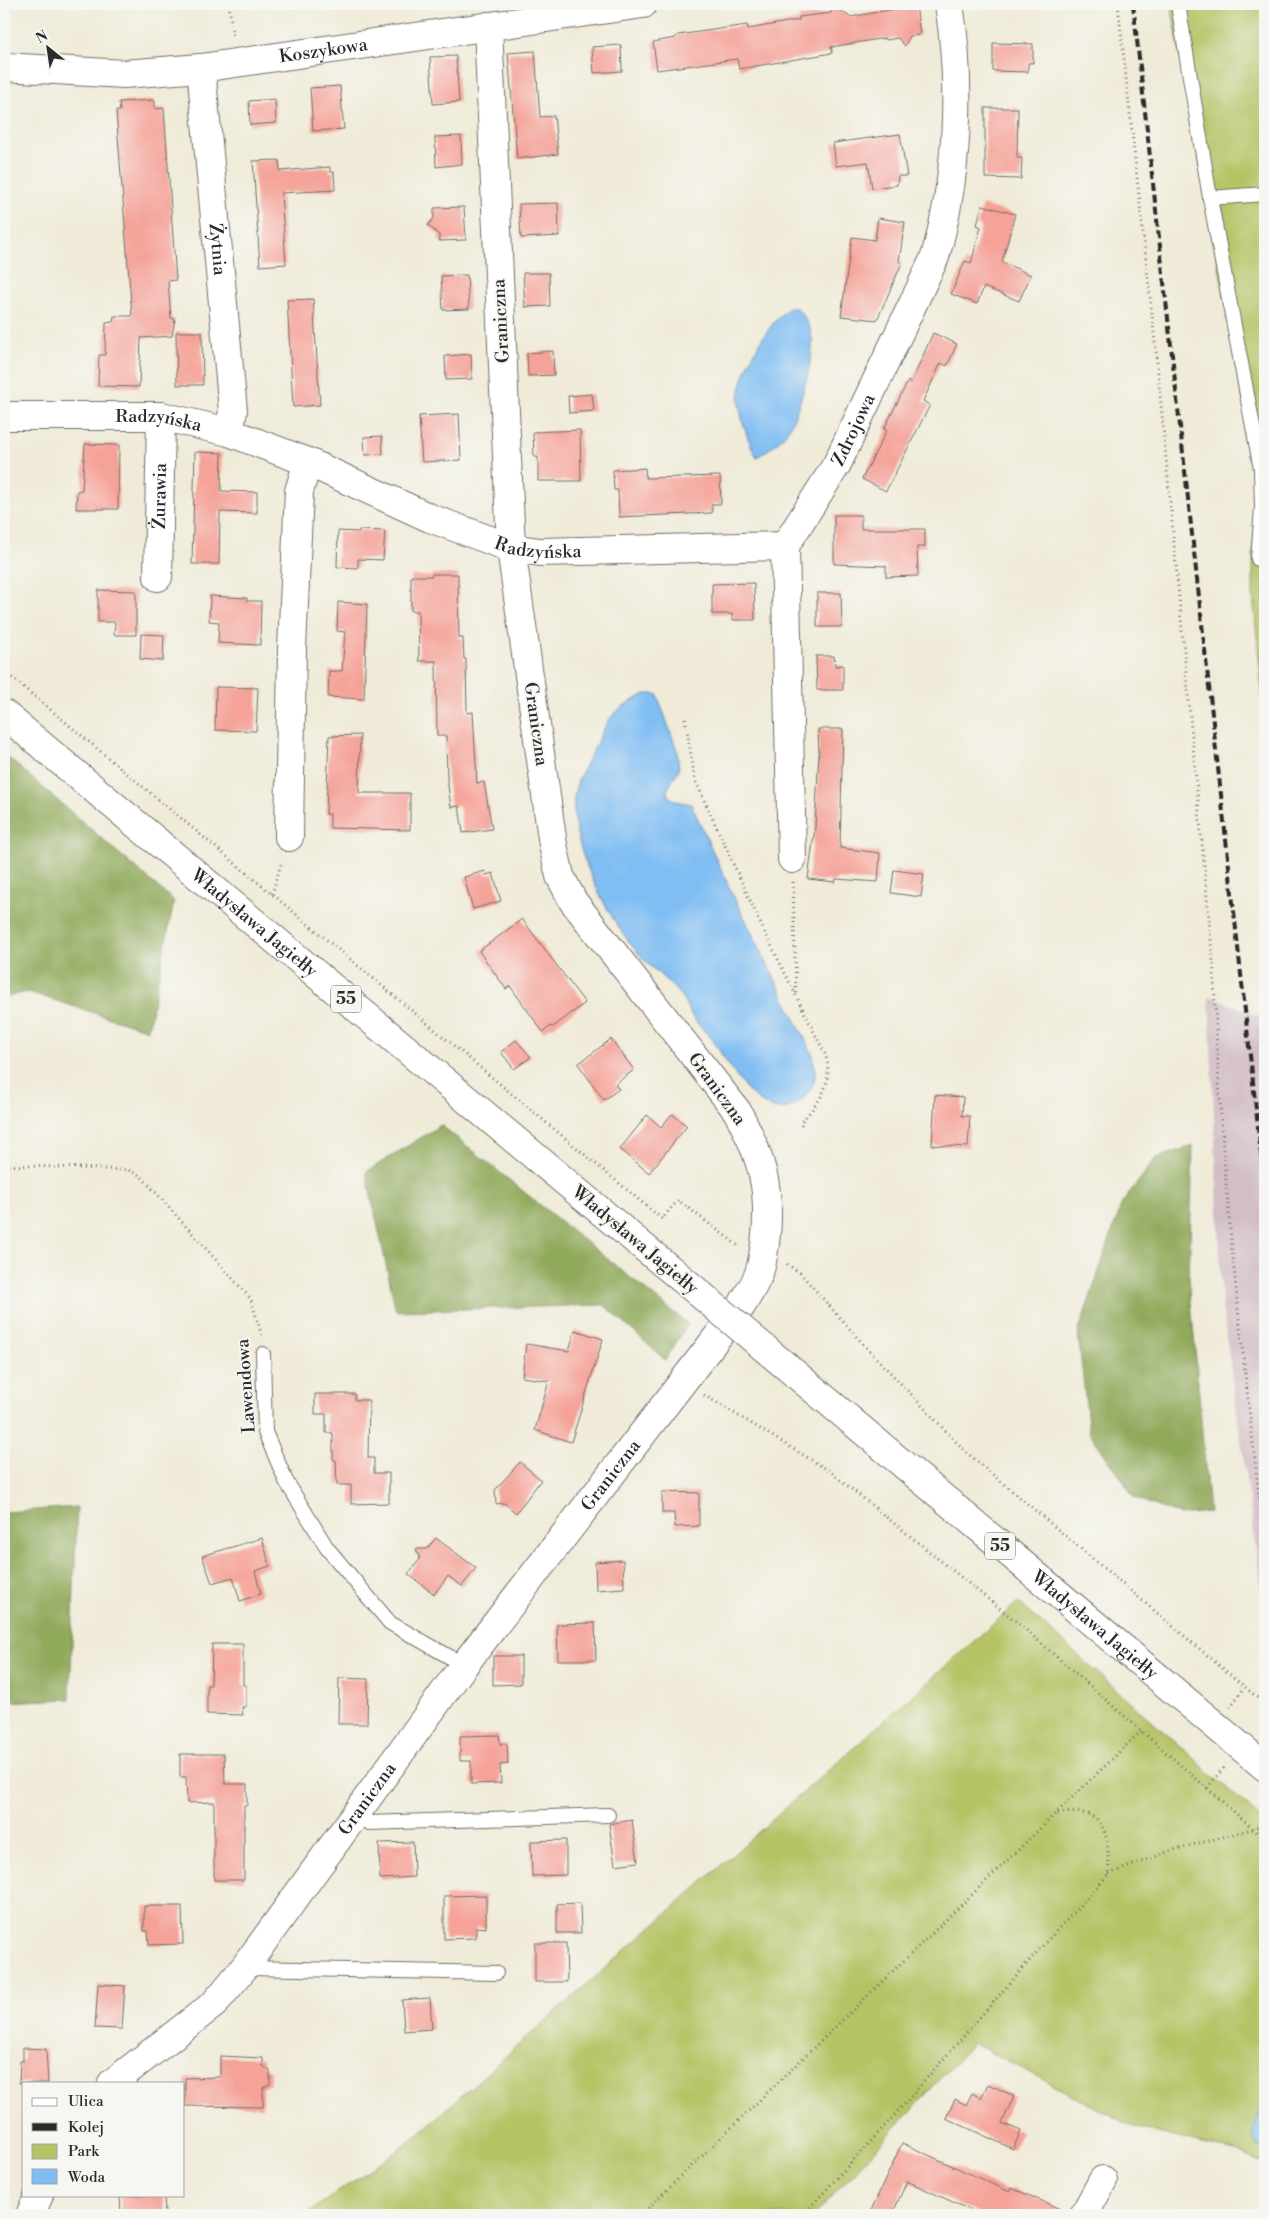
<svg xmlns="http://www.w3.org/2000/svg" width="1269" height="2219" font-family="'Libre Bodoni',serif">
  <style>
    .industrial { fill: #d2bec5 }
    .green { fill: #b5c365; stroke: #707748 }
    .forest { fill: #90a95a; stroke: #5e6a42 }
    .water { fill: #7fbdf3; stroke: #55748f }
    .building { fill: #f5a298 }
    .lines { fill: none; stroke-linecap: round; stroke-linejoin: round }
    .service-casing { stroke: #706e68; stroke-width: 16 }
    .minor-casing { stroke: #706e68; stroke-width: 30 }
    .primary-casing { stroke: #706e68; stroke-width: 30 }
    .path { stroke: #706e68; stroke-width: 3; stroke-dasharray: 1 4; stroke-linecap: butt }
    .service { stroke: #fff; stroke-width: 14 }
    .minor { stroke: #fff; stroke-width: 28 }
    .primary { stroke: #fff; stroke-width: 28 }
    .rail { stroke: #2b2b2b; stroke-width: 4; stroke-dasharray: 8 4; stroke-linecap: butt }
    .primary-bridge-casing { stroke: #706e68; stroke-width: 30; stroke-linecap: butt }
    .primary-bridge { stroke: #fff; stroke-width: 28 }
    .labels { text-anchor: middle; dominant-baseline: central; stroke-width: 4; stroke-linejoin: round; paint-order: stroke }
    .shield { fill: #f6f6f2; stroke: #686867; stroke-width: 1 }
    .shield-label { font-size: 16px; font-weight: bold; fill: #2b2b2b }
    .street-label { font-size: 18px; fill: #2b2b2b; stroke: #f6f6f2 }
  </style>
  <rect width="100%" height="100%" fill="#f6f6f2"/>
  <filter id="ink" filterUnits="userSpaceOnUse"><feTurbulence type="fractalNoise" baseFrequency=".02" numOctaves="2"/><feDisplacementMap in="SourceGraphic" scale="10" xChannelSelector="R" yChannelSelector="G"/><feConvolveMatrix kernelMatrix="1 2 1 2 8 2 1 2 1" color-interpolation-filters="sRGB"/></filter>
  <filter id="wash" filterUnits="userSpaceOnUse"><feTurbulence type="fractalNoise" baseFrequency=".0096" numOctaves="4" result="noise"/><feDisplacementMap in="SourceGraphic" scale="20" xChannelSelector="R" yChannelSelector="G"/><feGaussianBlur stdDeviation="1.12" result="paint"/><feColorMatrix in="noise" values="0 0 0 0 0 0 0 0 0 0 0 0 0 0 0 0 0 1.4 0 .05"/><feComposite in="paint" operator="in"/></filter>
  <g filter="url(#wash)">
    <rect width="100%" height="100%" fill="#f0ebd8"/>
    <polygon class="industrial" points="1209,996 1265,1018 1265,1613 1222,1306"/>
    <g class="green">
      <polygon points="1171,4 1265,4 1265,723 1253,595 1253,554 1258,508 1256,469"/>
      <polygon points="1018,1602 1265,1822 1265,2164 1239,2153 1131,2126 973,2043 815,2215 305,2215 408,2143"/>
    </g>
    <g class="forest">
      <polygon points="4,754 174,901 148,1030 28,992 4,997"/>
      <polygon points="441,1125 688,1324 665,1360 604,1305 396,1311 366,1172"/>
      <polygon points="1193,1146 1189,1278 1209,1512 1180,1515 1135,1498 1089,1432 1078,1333 1122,1203 1156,1158"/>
      <polygon points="77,1507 70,1699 4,1702 4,1512"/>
    </g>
    <g class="water">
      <path d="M 789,308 L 797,308 C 805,316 811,328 812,339 C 814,359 801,403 792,422 C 786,437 771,449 757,457 C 748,443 739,414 739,398 C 740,372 768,322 789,308 Z"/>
      <path d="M 645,694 L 657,694 L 677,750 L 679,769 L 667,790 L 669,797 L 677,801 L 691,804 L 731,891 L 813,1055 C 813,1062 816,1070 815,1077 C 813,1092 797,1109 781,1109 C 752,1110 725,1059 712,1039 C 706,1032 699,1026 694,1019 C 689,1013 687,1006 683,999 C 671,982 651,969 638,953 C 607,917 570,847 574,798 C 575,784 582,772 588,760 C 609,722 603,715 645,694 Z"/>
      <path d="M 1265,2104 L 1265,2148 L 1257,2147 C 1249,2131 1255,2118 1265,2104 Z"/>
    </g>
    <g id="blocks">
      <g class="building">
        <polygon points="916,5 920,35 910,36 905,46 898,38 886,40 885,38 831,47 832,53 739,69 737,59 657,70 653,42 675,38 678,35 747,25 748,29 799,20 799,17 831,13 833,6 850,17"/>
        <polygon points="993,43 1033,44 1033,63 1028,63 1028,72 993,71"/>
        <polygon points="621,45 622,71 594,73 592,47"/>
        <polygon points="535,51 540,117 554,116 558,154 517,159 508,53"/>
        <polygon points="456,56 459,102 433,104 430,57"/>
        <polygon points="340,86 344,129 313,131 310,88"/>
        <polygon points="275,99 276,123 250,125 249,101"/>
        <polygon points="155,100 155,109 164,108 176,280 168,281 171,318 175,319 172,336 141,338 139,387 98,386 99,355 105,355 106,323 113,322 114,316 132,316 116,111 120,111 119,102"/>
        <polygon points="985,108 1018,108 1017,158 1022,158 1021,179 985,178"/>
        <polygon points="900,134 907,176 898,176 897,185 872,188 868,162 836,166 833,143"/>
        <polygon points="461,136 462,164 436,167 435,137"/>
        <polygon points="279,160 280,171 330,167 330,172 334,172 335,190 281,193 286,264 260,266 253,161"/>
        <polygon points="558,203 559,236 521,238 519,204"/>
        <polygon points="982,205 1015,214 1002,262 1031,275 1019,301 984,287 977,304 951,294 965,261 971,263 981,227 977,225"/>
        <polygon points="464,207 466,240 439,241 439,235 428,225 434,218 434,208"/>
        <polygon points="878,218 905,222 899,261 902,263 877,320 841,316 852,237 875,240"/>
        <polygon points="523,273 549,273 550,306 525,307"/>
        <polygon points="467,275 469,309 443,310 441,276"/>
        <polygon points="313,299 320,405 293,407 287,300"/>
        <polygon points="176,332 202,332 203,385 177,385"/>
        <polygon points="933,333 957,344 947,366 941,363 923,401 930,405 886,491 862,479 887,430 884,429 908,381 911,383"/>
        <polygon points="553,351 554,375 528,376 527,353"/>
        <polygon points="471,354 472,379 446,380 445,356"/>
        <polygon points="592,394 594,411 569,413 568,396"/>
        <polygon points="459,414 461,460 422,462 419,416"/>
        <polygon points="580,430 581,481 538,481 538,457 534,457 533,432"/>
        <polygon points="382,436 383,454 365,455 364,437"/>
        <polygon points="85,444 119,445 118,509 76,509 77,491 82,490"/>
        <polygon points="195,452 222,453 221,491 257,492 257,513 220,512 219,564 192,564"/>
        <polygon points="645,468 646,478 720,476 721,504 712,504 712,513 619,517 618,490 614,490 613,470"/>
        <polygon points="834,515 861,515 861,529 925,529 925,547 917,547 918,576 886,577 886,566 834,564"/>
        <polygon points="359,530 385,531 383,560 358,559 358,568 337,567 338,531 359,532"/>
        <polygon points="432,574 458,574 459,638 463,638 464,659 466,659 467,713 473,712 477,783 484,782 492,829 463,833 459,806 451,807 447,779 446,736 437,736 436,661 419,661 418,611 411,611 411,576 432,576"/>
        <polygon points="754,583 755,620 732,620 732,614 712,614 712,584"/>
        <polygon points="98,590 136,591 136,635 114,635 115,622 98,622"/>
        <polygon points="817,593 841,593 842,627 817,627"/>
        <polygon points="210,596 247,598 247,601 261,601 260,645 218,643 219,622 209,621"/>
        <polygon points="338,602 367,604 364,699 328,697 329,671 342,671 345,632 337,631"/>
        <polygon points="141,634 164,635 163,661 140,659"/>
        <polygon points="816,656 834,656 835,666 843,665 843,690 817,690"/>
        <polygon points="216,687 258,688 256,731 215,730"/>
        <polygon points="818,729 843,729 840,848 880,853 878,882 836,879 835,882 808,879 815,827 819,753"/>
        <polygon points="360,735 359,793 410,793 410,830 330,828 330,814 326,814 329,736"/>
        <polygon points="894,870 924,874 921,897 891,893"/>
        <polygon points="485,871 486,875 493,873 501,901 473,909 464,877"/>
        <polygon points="522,919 585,1003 553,1027 551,1026 543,1032 510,986 506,989 479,951"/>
        <polygon points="611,1039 634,1070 615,1084 619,1089 604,1100 578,1064"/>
        <polygon points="516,1040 531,1057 514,1069 501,1052"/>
        <polygon points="935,1095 963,1097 962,1116 970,1116 968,1147 932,1145"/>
        <polygon points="672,1114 687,1126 649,1173 620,1149 647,1115 661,1127"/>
        <polygon points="575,1330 603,1339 571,1442 535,1430 549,1381 522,1377 526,1344 569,1351"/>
        <polygon points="315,1394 355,1394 355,1400 369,1400 368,1458 374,1458 374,1473 389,1473 389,1503 351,1504 351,1485 337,1485 336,1460 333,1460 333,1433 326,1433 326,1414 315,1414"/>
        <polygon points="520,1462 541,1480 516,1513 504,1503 496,1504 495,1490"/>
        <polygon points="662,1492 699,1493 699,1526 675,1527 674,1513 662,1513"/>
        <polygon points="262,1538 270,1566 255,1571 261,1594 240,1601 233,1577 212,1583 202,1556"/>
        <polygon points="436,1538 476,1568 462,1586 448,1576 434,1594 408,1574 420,1559 416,1549 427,1549"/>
        <polygon points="623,1560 624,1588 596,1590 595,1562"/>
        <polygon points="595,1623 596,1660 558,1660 557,1624"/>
        <polygon points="212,1644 243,1644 243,1685 246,1685 246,1707 242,1707 243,1715 207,1714 207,1685 211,1685"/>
        <polygon points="493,1656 521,1656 521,1684 493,1685"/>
        <polygon points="339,1678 368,1679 367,1724 338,1724"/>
        <polygon points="499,1735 500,1744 507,1744 508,1764 500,1765 501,1783 471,1784 471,1761 460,1761 460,1736"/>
        <polygon points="180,1754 224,1754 225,1784 247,1784 247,1805 244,1805 244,1880 214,1880 214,1802 187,1803 186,1777 180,1777"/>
        <polygon points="632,1820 638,1862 615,1865 609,1824"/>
        <polygon points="566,1840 566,1875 532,1876 531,1841"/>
        <polygon points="413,1842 414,1877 380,1879 379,1843"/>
        <polygon points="486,1895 486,1928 476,1927 476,1938 444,1939 444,1896"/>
        <polygon points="580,1903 581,1933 557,1933 557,1904"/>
        <polygon points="144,1906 182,1906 183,1944 149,1945 148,1931 144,1931"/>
        <polygon points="535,1943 566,1943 567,1982 535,1982"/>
        <polygon points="98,1984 125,1986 122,2029 95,2028"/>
        <polygon points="430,1998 432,2029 404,2031 402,2000"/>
        <polygon points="23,2048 46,2049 48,2083 19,2083 20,2061 23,2061"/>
        <polygon points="220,2056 263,2058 263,2066 270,2071 270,2084 263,2088 263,2107 185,2106 185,2078 220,2077"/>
        <polygon points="988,2084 1014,2096 1002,2123 1021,2131 1013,2149 946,2118 955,2099 966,2105 972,2093 981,2098"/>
        <polygon points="902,2143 1010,2192 1012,2188 1069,2213 1068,2215 981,2215 907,2181 892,2215 869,2215"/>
        <polygon points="120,2195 164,2195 165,2214 121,2215"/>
      </g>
    </g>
  </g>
  <g filter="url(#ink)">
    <use href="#blocks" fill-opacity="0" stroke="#706e68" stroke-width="1"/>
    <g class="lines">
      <g class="service-casing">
        <g id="service">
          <polyline points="1178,4 1210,198 1261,469 1262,508 1258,559"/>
          <polyline points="1210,198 1265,194"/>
          <polyline points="263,1354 265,1432 286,1481 327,1548 390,1623 464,1665"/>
          <polyline points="356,1813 369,1823 608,1815"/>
          <polyline points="244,1968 496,1973"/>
        </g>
      </g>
      <g class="minor-casing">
        <g id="minor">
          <path id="s1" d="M 4,67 L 124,74 L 201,68 L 643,4"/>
          <path id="s2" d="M 201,68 L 233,411 L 229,432"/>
          <path id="s3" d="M 4,416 L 161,416 L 229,432 L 308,462 L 430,518 L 511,548 L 540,552 L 785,546"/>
          <path id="s4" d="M 158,577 L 161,416"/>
          <polyline points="289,837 292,649 299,491 308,462"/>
          <path id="s5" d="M 792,859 L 785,546 L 837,464 L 935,257 C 958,176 962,87 949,4"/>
          <path id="s6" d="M 112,2083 L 214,2004 L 244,1968 L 464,1665 L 742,1305 C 747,1296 753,1287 757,1278 C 762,1268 763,1255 765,1244 C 772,1191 762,1157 737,1111 L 573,901 L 560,876 L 553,845 L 511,548 L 488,26"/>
          <polyline points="30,2215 39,2195"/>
          <polyline points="1084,2215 1103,2180"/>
        </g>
      </g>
      <g class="primary-casing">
        <g id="primary">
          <path id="s7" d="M 4,714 L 688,1284"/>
          <path id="s8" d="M 769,1352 L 1265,1767"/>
        </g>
      </g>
      <g class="path">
        <polyline points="229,4 233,38"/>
        <path d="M 1118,4 L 1156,351 L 1214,972 C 1219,1165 1243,1356 1265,1547"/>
        <polyline points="4,671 662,1219 678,1200 740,1247"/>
        <path d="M 685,718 L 695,780 L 764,931 L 826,1056 C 833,1085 820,1101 801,1122 L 802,1128"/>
        <polyline points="793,882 796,994"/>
        <polyline points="272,894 282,861"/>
        <polyline points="4,1165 128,1170 141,1176 251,1299 262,1336"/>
        <polyline points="787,1264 800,1273 864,1345 966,1452 1265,1704"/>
        <polyline points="704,1395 828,1470 1018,1623 1265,1839"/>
        <polyline points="1230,1707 1245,1687"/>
        <polyline points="1207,1788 1225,1766"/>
        <polyline points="1109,1874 1173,1850 1253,1829 1265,1823"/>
        <polyline points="641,2215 1142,1730"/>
        <path d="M 803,2215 L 893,2117 L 1036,1953 L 1109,1874 C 1108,1832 1107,1805 1056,1814"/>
      </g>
      <use href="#service" class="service"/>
      <use href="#minor" class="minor"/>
      <use href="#primary" class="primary"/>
      <polyline class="rail" points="1133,4 1265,1190"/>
      <g class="primary-bridge-casing">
        <polyline id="primary-bridge" points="688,1284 769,1352"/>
      </g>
      <use href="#primary-bridge" class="primary-bridge"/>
    </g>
  </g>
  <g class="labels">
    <g class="shield">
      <rect x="331" y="985.5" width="30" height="27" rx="4"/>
      <rect x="985" y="1532.5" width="30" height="27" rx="4"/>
    </g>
    <g class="shield-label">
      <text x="346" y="999">55</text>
      <text x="1000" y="1546">55</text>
    </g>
    <g class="street-label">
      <text stroke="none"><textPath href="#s1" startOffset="321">Koszykowa</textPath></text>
      <text stroke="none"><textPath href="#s2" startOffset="182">Żytnia</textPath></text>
      <text transform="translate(501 321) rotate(-93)">Graniczna</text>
      <text stroke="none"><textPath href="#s3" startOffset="155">Radzyńska</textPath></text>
      <text stroke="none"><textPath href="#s5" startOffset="448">Zdrojowa</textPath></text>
      <text stroke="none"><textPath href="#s4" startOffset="81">Żurawia</textPath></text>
      <text stroke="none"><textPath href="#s3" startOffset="559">Radzyńska</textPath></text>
      <text transform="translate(536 724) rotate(82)">Graniczna</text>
      <text stroke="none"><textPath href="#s7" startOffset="326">Władysława Jagiełły</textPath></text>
      <text transform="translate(717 1089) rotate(54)">Graniczna</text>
      <text transform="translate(635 1240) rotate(40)">Władysława Jagiełły</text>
      <text transform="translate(246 1386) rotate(-94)">Lawendowa</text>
      <text stroke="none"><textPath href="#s6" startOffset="790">Graniczna</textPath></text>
      <text stroke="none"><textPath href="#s8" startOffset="425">Władysława Jagiełły</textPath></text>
      <text stroke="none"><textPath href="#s6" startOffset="385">Graniczna</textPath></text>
    </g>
  </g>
  <rect width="1269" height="2219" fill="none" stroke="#f6f6f2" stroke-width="20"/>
  <rect x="22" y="2082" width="162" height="115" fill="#f6f6f2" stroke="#a5a5a2"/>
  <rect x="32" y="2098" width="25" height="8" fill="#ffffff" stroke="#a5a5a2"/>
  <text x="68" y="2106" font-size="15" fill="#2b2b2b">Ulica</text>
  <rect x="32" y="2123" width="25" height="8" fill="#2b2b2b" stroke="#a5a5a2"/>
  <text x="68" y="2132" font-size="15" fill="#2b2b2b">Kolej</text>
  <rect x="32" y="2144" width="25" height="15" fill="#b5c365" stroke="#a5a5a2"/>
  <text x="68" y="2156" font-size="15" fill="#2b2b2b">Park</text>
  <rect x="32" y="2169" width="25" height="15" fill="#7fbdf3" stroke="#a5a5a2"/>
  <text x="68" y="2182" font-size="15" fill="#2b2b2b">Woda</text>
  <g transform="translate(48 48) rotate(330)" stroke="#f6f6f2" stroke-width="4" paint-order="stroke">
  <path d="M0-4L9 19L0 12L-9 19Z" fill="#2b2b2b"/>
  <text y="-8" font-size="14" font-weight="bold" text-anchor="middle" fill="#2b2b2b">N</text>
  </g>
</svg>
